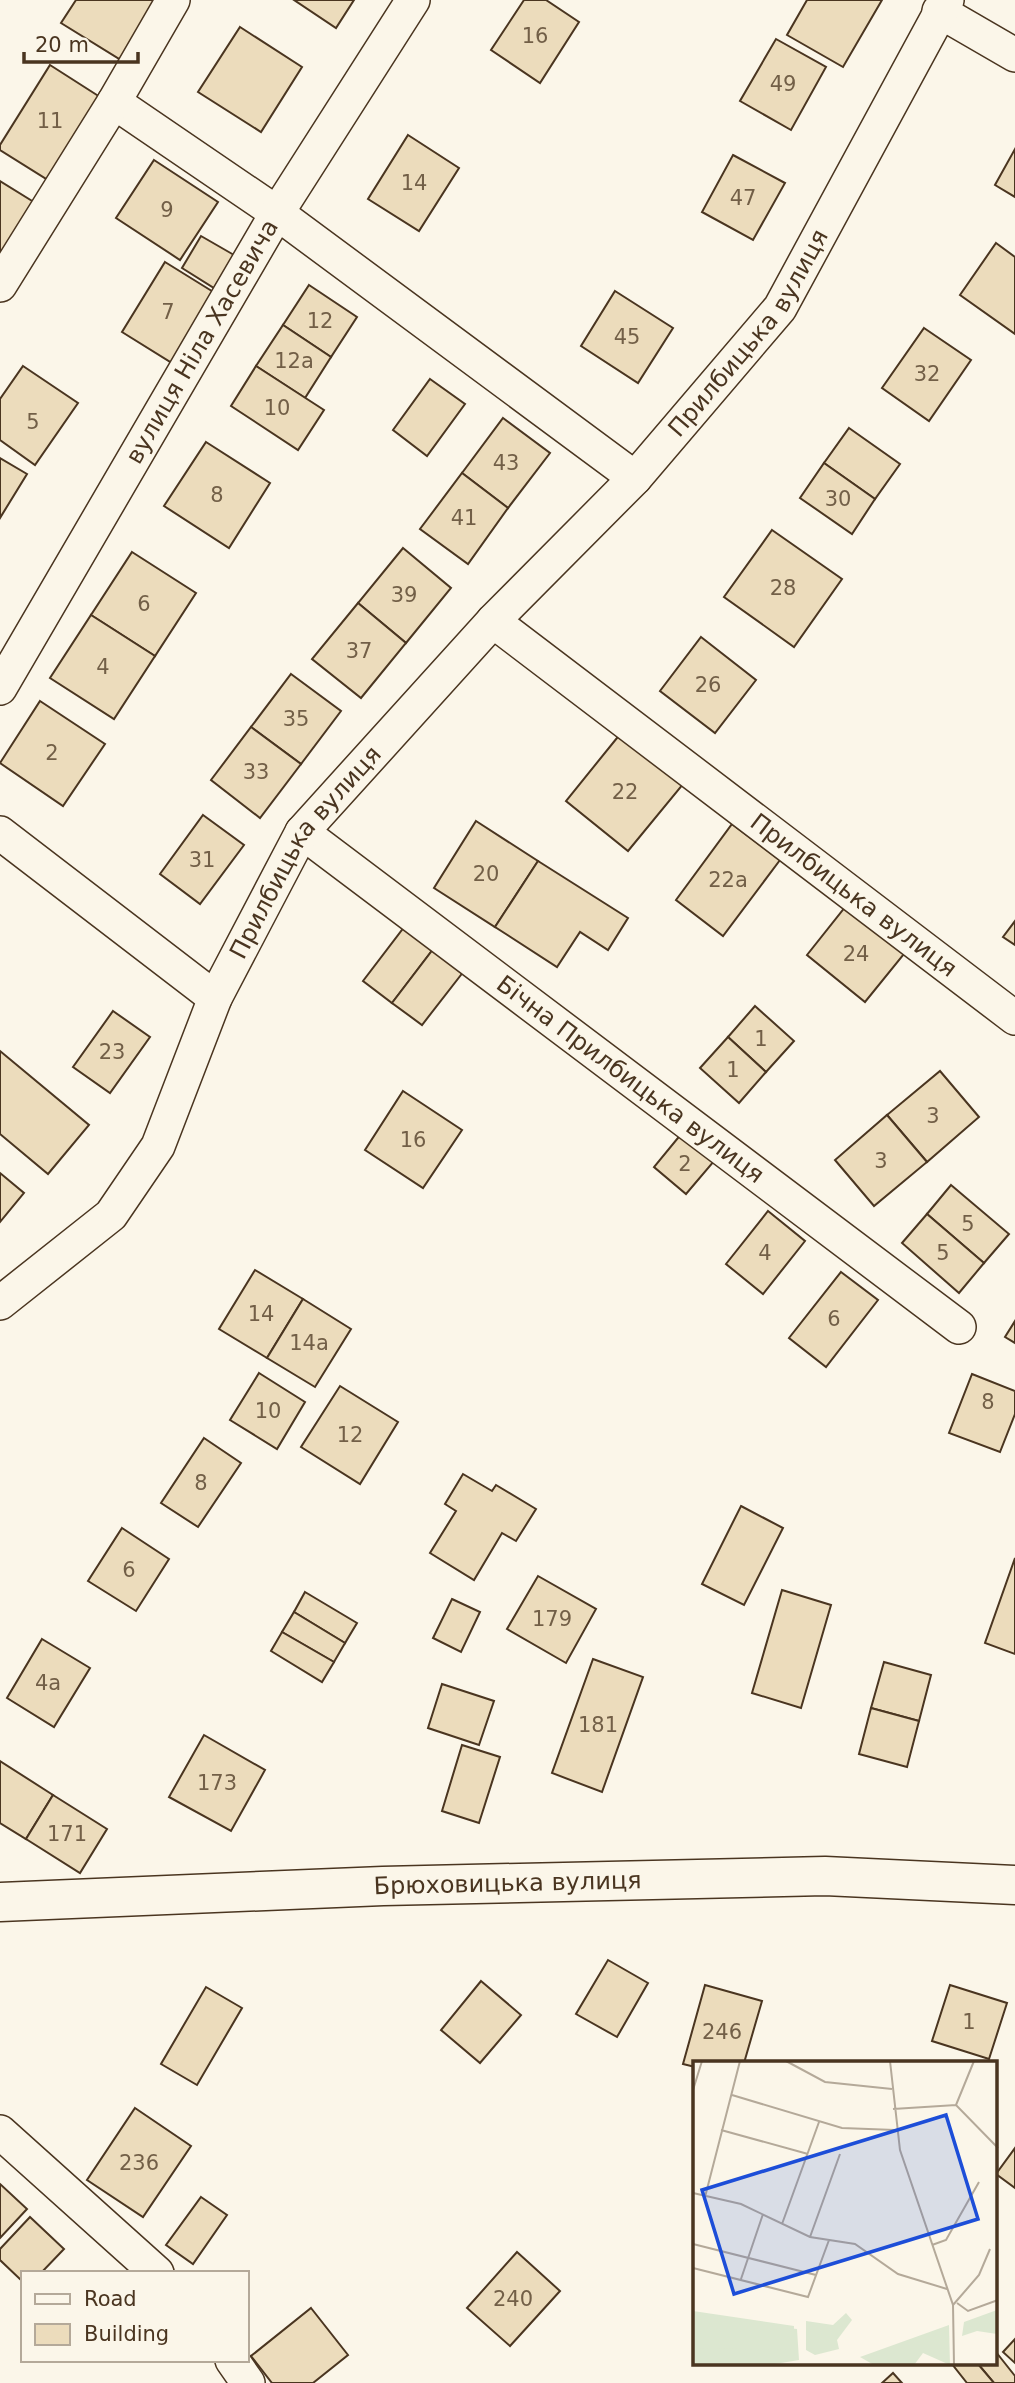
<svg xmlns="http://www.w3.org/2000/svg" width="1015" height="2383" font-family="'DejaVu Sans',sans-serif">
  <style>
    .building { fill: #ecdcbc; stroke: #4a3520; stroke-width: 2 }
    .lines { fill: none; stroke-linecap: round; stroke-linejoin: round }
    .street-casing { stroke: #4a3520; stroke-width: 36 }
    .secondary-casing { stroke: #4a3520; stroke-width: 41 }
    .street { stroke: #fbf6e9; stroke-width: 33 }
    .secondary { stroke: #fbf6e9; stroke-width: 38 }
    .labels { text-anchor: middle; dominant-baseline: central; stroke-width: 5; stroke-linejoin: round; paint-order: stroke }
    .number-label { font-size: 21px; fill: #725f47 }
    .street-label { font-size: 24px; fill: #4a3520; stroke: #fbf6e9 }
    .inset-road { fill: none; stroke: #b4a999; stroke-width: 2 }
    .view { fill: #1d4ed8; fill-opacity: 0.15; stroke: #1d4ed8; stroke-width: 3.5 }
    .inset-edge { fill: none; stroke: #4a3520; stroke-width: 3.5 }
  </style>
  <rect width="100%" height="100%" fill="#fbf6e9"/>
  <g class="building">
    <polygon points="76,0 158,0 121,60 61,23"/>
    <polygon points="294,0 354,0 336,28"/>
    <polygon points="524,0 546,0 579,22 540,83 491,50"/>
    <polygon points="807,0 882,0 843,67 787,35"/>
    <polygon points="240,27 302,67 261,132 198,92"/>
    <polygon points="776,39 826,67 791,130 740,101"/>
    <polygon points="50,65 100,97 48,180 0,150 0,145"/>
    <polygon points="408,135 459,168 419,231 368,199"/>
    <polygon points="1015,149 1015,197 995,185"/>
    <polygon points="733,155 785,183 753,240 702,212"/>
    <polygon points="154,160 218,202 180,260 116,218"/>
    <polygon points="0,181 37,204 0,262"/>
    <polygon points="201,236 234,255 214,288 182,268"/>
    <polygon points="996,243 1015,257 1015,334 960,295"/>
    <polygon points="165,262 215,293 172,363 122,332"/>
    <polygon points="309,285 357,317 331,357 283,325"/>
    <polygon points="615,291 673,328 638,383 581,346"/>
    <polygon points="283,325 331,357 305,398 256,366"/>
    <polygon points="924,328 971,360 929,421 882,388"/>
    <polygon points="23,366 78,403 35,465 0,440 0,399"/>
    <polygon points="256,366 324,410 298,450 231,406"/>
    <polygon points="430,379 465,404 427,456 393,430"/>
    <polygon points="503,418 550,453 508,508 462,473"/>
    <polygon points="849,428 900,464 875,499 824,463"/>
    <polygon points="206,442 270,483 229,548 164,506"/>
    <polygon points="0,458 27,474 0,518"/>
    <polygon points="824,463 875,499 852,534 800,498"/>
    <polygon points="462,473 508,508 468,564 420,529"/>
    <polygon points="772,530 842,579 794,647 724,597"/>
    <polygon points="403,548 451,588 406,643 358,603"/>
    <polygon points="132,552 196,593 155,656 91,615"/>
    <polygon points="358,603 406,643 361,698 312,659"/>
    <polygon points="91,615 155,656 114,719 50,678"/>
    <polygon points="701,637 756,680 715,733 660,691"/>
    <polygon points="291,674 341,711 301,764 251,727"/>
    <polygon points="40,701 105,744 63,806 0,763"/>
    <polygon points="251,727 301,764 260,818 211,780"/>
    <polygon points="621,733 684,783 628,851 566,801"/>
    <polygon points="203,815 244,845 200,904 160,874"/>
    <polygon points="476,821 538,861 495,927 434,888"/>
    <polygon points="732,824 780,860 723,936 676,900"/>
    <polygon points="538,861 628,918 608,950 580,932 557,967 495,927"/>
    <polygon points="846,906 904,954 865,1002 807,955"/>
    <polygon points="1015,921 1015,945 1003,937"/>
    <polygon points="405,926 434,948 392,1003 363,981"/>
    <polygon points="434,948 464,971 422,1025 392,1003"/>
    <polygon points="755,1006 794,1041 766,1072 728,1037"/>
    <polygon points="113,1011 150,1037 110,1093 73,1067"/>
    <polygon points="728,1037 766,1072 739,1103 700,1068"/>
    <polygon points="0,1051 89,1125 48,1174 0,1134"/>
    <polygon points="940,1071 979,1117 927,1162 887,1115"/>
    <polygon points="403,1091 462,1130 423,1188 365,1150"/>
    <polygon points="887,1115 927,1162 874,1206 835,1160"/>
    <polygon points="682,1133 715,1160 686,1194 654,1167"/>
    <polygon points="0,1173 24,1193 0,1222"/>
    <polygon points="951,1185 1009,1234 984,1263 927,1214"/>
    <polygon points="768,1211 805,1241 763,1294 726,1264"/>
    <polygon points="927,1214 984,1263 959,1293 902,1243"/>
    <polygon points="255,1270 303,1299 267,1358 219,1329"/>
    <polygon points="841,1272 878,1300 826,1367 789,1338"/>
    <polygon points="303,1299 351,1329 315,1387 267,1358"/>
    <polygon points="1015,1321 1015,1343 1005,1337"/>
    <polygon points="259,1373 305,1402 277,1449 230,1420"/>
    <polygon points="972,1374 1015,1391 1015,1414 1000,1452 949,1433"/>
    <polygon points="340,1386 398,1422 360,1484 301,1447"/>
    <polygon points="204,1438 241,1463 198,1527 161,1503"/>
    <polygon points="463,1474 492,1491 496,1485 536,1509 516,1541 502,1533 474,1580 430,1553 456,1511 445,1504"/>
    <polygon points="741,1506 783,1528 744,1605 702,1584"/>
    <polygon points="122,1528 169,1559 136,1611 88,1581"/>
    <polygon points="1015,1558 1015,1654 985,1643"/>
    <polygon points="538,1576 596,1609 566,1663 507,1629"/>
    <polygon points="782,1590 831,1605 801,1708 752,1693"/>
    <polygon points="305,1592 357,1623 345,1643 294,1612"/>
    <polygon points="452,1599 480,1612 461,1652 433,1638"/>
    <polygon points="294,1612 345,1643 334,1662 282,1632"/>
    <polygon points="282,1632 334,1662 322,1682 271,1651"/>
    <polygon points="42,1639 90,1668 54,1727 7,1698"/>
    <polygon points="593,1659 643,1677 602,1792 552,1773"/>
    <polygon points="884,1662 931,1675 919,1721 871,1708"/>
    <polygon points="442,1684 494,1701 479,1745 428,1728"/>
    <polygon points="871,1708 919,1721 907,1767 859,1754"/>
    <polygon points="204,1735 265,1770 231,1831 169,1797"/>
    <polygon points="462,1745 500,1757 479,1823 442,1811"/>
    <polygon points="0,1761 53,1795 26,1839 0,1823"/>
    <polygon points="53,1795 107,1829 80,1873 26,1839"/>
    <polygon points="608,1960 648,1983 617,2037 576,2014"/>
    <polygon points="481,1981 521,2015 480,2063 441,2030"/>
    <polygon points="705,1985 762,2001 744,2063 695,2063 695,2067 683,2064"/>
    <polygon points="950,1985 1007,2003 989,2059 932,2041"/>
    <polygon points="206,1987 242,2008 197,2085 161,2064"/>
    <polygon points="135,2108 191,2146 143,2217 87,2180"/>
    <polygon points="1015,2148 1015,2188 996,2174"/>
    <polygon points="0,2184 27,2209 0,2238"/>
    <polygon points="201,2197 227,2215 193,2264 166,2245"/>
    <polygon points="30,2217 64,2249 41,2273 23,2273 23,2282 0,2260 0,2249"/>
    <polygon points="517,2252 560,2291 510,2346 467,2308"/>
    <polygon points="311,2308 348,2355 313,2383 272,2383 251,2356"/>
    <polygon points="1015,2339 1015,2363 1003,2352"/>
    <polygon points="996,2352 1015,2376 1015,2383 994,2383 978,2364 996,2364"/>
    <polygon points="952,2364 978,2364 994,2383 967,2383"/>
    <polygon points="893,2373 902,2383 882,2383"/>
  </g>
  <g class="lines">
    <g class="street-casing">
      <g id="street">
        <polyline points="939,11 1015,55"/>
        <polyline points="114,102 277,213 635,478"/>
        <polyline points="0,285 114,102 173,0"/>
        <path id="s1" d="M 493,621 L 1015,1018"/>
        <path id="s2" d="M 0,688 L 277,213 L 413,0"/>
        <path id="s3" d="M 302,832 L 959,1327"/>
        <polyline points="0,833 215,998"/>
        <path id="s4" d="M 0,1303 L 111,1215 L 158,1146 L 215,998 L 302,832 L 493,621 L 635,478 L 780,308 L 947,0"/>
        <polyline points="0,2132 157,2273"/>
        <polyline points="232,2360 248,2383"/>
      </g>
    </g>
    <g class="secondary-casing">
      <g id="secondary">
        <path id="s5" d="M 0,1902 L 383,1886 L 825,1876 L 1015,1885"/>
      </g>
    </g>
    <use href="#street" class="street"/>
    <use href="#secondary" class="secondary"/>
  </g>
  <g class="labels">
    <g class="number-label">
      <text x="535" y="36">16</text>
      <text x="783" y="84">49</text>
      <text x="50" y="121">11</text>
      <text x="414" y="183">14</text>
      <text x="743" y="198">47</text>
      <text x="167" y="210">9</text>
      <text x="168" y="312">7</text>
      <text x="320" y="321">12</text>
      <text x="627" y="337">45</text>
      <text x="294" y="361">12а</text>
      <text x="927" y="374">32</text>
      <text x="277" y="408">10</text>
      <text x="33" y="422">5</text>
      <text x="506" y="463">43</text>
      <text x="217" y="495">8</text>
      <text x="838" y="499">30</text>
      <text x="464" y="518">41</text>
      <text x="783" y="588">28</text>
      <text x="404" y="595">39</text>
      <text x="144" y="604">6</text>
      <text x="359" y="651">37</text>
      <text x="103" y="667">4</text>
      <text x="708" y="685">26</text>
      <text x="296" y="719">35</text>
      <text x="52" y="753">2</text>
      <text x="256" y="772">33</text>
      <text x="625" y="792">22</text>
      <text x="202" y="860">31</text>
      <text x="486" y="874">20</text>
      <text x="728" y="880">22а</text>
      <text x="856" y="954">24</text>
      <text x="761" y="1039">1</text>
      <text x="112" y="1052">23</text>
      <text x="733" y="1070">1</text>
      <text x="933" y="1116">3</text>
      <text x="413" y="1140">16</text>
      <text x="881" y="1161">3</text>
      <text x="685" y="1164">2</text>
      <text x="968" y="1224">5</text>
      <text x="765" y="1253">4</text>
      <text x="943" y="1253">5</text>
      <text x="261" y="1314">14</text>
      <text x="834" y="1319">6</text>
      <text x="309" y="1343">14а</text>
      <text x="988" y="1402">8</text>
      <text x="268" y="1411">10</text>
      <text x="350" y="1435">12</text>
      <text x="201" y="1483">8</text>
      <text x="129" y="1570">6</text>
      <text x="552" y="1619">179</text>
      <text x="48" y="1683">4а</text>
      <text x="598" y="1725">181</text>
      <text x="217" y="1783">173</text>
      <text x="67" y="1834">171</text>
      <text x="969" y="2022">1</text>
      <text x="722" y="2032">246</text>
      <text x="139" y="2163">236</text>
      <text x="513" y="2299">240</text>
    </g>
    <g class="street-label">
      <text stroke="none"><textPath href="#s4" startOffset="1242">Прилбицька вулиця</textPath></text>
      <text stroke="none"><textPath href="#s2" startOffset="401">вулиця Ніла Хасевича</textPath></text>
      <text stroke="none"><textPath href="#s4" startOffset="556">Прилбицька вулиця</textPath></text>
      <text stroke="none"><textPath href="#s1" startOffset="453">Прилбицька вулиця</textPath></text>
      <text stroke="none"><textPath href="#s3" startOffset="411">Бічна Прилбицька вулиця</textPath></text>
      <text stroke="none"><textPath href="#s5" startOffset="508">Брюховицька вулиця</textPath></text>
    </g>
  </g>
  <g transform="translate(693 2061)">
    <rect width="304" height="304" fill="#fbf6e9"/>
    <path d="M 304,249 L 304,273 L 284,270 L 269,275 L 271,261 ZM 153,252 L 159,259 L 144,279 L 146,288 L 122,294 L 113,289 L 113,260 L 140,264 ZM 0,257 L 104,268 L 106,299 L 76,304 L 0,304 ZM 256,264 L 257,304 L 230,292 L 221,304 L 181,304 L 167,296 Z" fill="#dce7d0"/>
    <path d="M 0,250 L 101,265 L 101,289 L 0,287 Z" fill="#dce7d0"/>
    <path class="inset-road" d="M 93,0 L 132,21 L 199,28M 197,0 L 207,89 L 260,244 L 261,304M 0,29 L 9,0M 39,34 L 149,67 L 202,69M 263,44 L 281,0M 200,48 L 263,44 L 305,87M 28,69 L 115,93M 0,132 L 48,143 L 117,176 L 162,183 L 205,213 L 254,228M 12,136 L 47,0M 89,163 L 126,61M 117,176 L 147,93M 0,183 L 123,214M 239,184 L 253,179 L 286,121M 0,207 L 115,236 L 136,179M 48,218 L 70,153M 264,242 L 275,250 L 305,239M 260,244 L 286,214 L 297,188"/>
    <path class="view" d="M 253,54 L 285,158 L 41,233 L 9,129 Z"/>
    <rect width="304" height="304" class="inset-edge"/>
  </g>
  <rect x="21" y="2271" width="228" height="91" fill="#fbf6e9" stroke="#b4a999" stroke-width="2"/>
  <rect x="35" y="2294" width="35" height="10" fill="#fbf6e9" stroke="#b4a999" stroke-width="2"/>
  <text x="84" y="2306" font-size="21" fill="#4a3520">Road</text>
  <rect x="35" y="2324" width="35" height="21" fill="#ecdcbc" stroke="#b4a999" stroke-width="2"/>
  <text x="84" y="2341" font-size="21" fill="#4a3520">Building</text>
  <path d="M24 52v10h114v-10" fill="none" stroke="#4a3520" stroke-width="3.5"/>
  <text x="35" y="52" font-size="21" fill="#4a3520" stroke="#fbf6e9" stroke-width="5" paint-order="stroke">20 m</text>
</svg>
